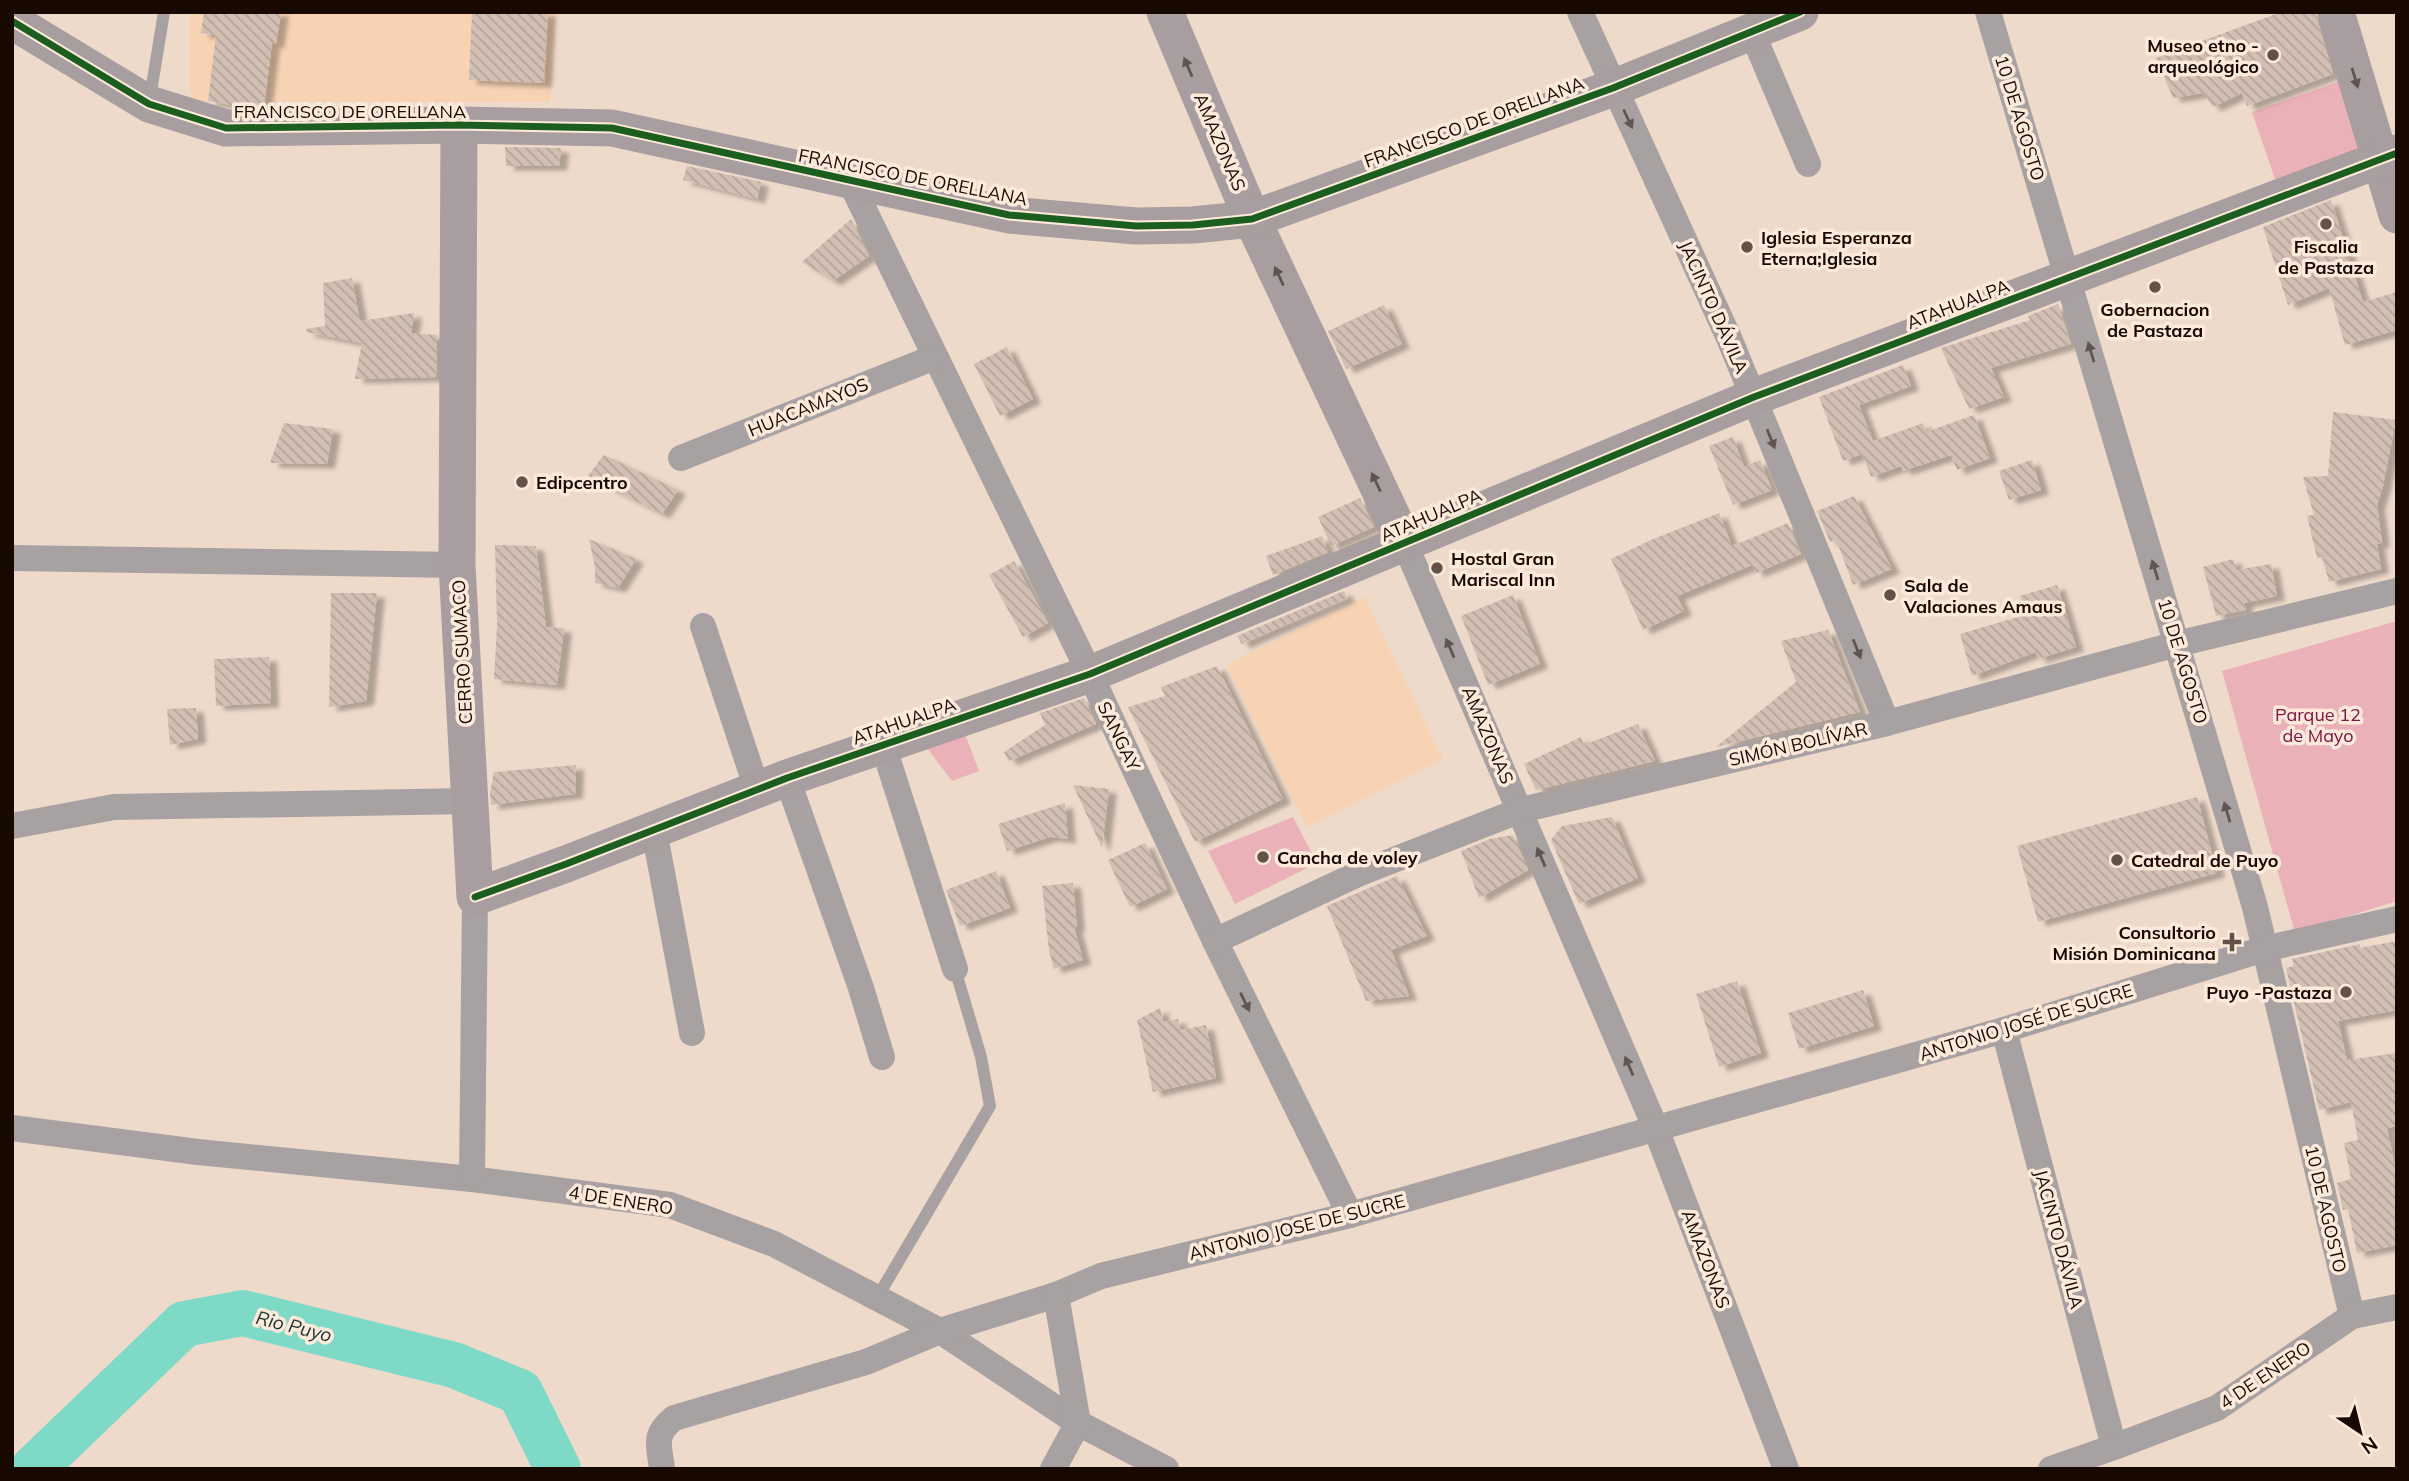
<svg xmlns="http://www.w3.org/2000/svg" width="2409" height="1481" font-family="Mulish,sans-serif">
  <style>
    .built { fill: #f7d2b3 }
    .green { fill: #ebb1b8 }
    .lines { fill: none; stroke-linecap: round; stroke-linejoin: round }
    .river { stroke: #7ed9c6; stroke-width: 46 }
    .building { fill: url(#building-back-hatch); filter: url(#shadow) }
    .lane { stroke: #a8a1a1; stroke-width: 12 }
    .street { stroke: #a8a1a1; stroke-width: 26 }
    .secondary { stroke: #a89e9f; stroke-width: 37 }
    .cycleway-casing { stroke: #fdeadb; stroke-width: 11 }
    .cycleway { stroke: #1b5e20; stroke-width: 7 }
    .oneway { fill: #605450 }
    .oneway2 { fill: #605550 }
    .poi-dot { fill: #625247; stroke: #fdeadb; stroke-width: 2.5 }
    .labels { text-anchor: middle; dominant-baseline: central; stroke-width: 7; stroke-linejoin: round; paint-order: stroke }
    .poi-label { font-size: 18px; font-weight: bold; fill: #170900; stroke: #fdeadb; text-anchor: start }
    .street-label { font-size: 18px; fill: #170900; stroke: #fdeadb }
    .park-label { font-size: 18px; fill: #801342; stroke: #fdeadb }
    .water-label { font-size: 19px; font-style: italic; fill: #1a3732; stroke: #fdeadb }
  </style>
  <defs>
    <pattern id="building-back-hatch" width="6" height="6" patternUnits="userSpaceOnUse" patternTransform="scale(1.75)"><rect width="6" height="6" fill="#d2bfb4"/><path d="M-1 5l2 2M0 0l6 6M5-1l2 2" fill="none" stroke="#b4a399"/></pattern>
    <filter id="shadow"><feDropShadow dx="8" dy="4.5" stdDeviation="2" flood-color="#0004"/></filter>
  </defs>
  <rect width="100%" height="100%" fill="#eedaca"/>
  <g class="built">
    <polygon points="190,12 556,12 550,102 190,101"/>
    <polygon points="1364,597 1443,759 1306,827 1227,665"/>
  </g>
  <g class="green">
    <polygon points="2344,80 2370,156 2278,188 2252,112"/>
    <polygon points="2397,621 2397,901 2295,933 2222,671"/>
    <polygon points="962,726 979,771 952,781 921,740"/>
    <polygon points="1293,817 1317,863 1235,904 1208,851"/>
  </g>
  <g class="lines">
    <polyline class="river" points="33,1469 184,1324 243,1313 454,1365 520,1392 558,1469"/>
  </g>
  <g class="building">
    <polygon points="204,12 281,12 276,44 272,43 264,107 242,107 208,101 216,35 201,33"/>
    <polygon points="472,12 548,12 544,83 469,80"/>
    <polygon points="2281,12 2315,12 2333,74 2247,106 2242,93 2213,107 2203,93 2173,98 2156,58"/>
    <polygon points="505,147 561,148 559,166 506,166"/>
    <polygon points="687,166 761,182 757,199 683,180"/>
    <polygon points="2331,200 2363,302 2397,292 2397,330 2345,345 2329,288 2288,305 2263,227"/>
    <polygon points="851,219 869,256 833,281 802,262"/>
    <polygon points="352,278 360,321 414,313 411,333 437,335 436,377 355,379 362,343 306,332 306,329 325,326 323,283"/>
    <polygon points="2058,304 2071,344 1991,368 2004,397 1969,409 1941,348 2030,320 2028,316"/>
    <polygon points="1384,305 1402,344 1346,369 1328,331"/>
    <polygon points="1007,347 1033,399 1000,416 974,364"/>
    <polygon points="1903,365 1911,386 1859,405 1873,441 1923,423 1926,432 1974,415 1990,458 1957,470 1951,455 1903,471 1901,466 1871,477 1862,454 1843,461 1819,397"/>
    <polygon points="2333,412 2396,420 2383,486 2377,505 2382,543 2377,544 2381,569 2329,582 2322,557 2317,558 2307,516 2314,515 2303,477 2328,476"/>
    <polygon points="284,423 333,429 327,464 270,463"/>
    <polygon points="1733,437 1744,467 1760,460 1772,490 1733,505 1709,446"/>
    <polygon points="604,455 678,490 662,514 587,477"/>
    <polygon points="2032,460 2041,490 2009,500 1999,471"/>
    <polygon points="1854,496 1892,569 1853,585 1836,539 1830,542 1817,511"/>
    <polygon points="1360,498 1374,527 1331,546 1318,517"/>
    <polygon points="1719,513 1732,546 1788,523 1801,554 1756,573 1752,565 1677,596 1684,611 1643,630 1611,559 1651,540"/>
    <polygon points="1322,536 1328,552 1273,575 1266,556"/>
    <polygon points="589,539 636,559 618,588 595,583 595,567"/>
    <polygon points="495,545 536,546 546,627 564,628 557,685 494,679 497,625"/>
    <polygon points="2233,559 2236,570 2271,564 2277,596 2244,603 2246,610 2216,616 2203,567"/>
    <polygon points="1014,561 1048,623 1023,637 989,575"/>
    <polygon points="2057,585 2076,647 2038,659 2036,652 1972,676 1960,634 2025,615 2020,596"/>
    <polygon points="1344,591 1347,598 1242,644 1237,636"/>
    <polygon points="331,593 377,593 366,701 329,707"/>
    <polygon points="1513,595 1540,664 1488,685 1461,616"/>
    <polygon points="1828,630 1860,712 1716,747 1796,682 1781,641"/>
    <polygon points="269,657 271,703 216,706 214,659"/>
    <polygon points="1217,666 1283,799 1195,842 1128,707 1165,696 1161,687"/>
    <polygon points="1084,698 1096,724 1009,761 1004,752 1045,725 1040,713"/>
    <polygon points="196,708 198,739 170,745 167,709"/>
    <polygon points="1638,724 1655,761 1536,790 1524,764 1581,737 1584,745"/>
    <polygon points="576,765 575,794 491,805 490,793 494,772"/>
    <polygon points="1073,785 1109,789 1102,848"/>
    <polygon points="2197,797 2217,873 2038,922 2017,846"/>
    <polygon points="1065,803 1068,839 1050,837 1007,851 998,824"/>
    <polygon points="1612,817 1638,878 1579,904 1551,840 1562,826"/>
    <polygon points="1513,835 1528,870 1479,898 1461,851 1490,839"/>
    <polygon points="1145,843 1167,889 1130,907 1108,860"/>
    <polygon points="996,871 1010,908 960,926 946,890"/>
    <polygon points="1397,876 1427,936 1391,950 1409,996 1366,1001 1327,906"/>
    <polygon points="1073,883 1077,927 1074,927 1083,960 1054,969 1049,951 1042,886"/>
    <polygon points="2397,941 2397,1010 2338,1021 2347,1060 2397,1053 2397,1126 2387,1128 2397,1176 2397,1245 2357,1253 2348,1209 2343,1210 2337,1183 2351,1179 2344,1143 2358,1140 2351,1102 2319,1110 2286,968 2294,966 2292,959 2360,944 2360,948"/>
    <polygon points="1737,981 1761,1053 1719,1067 1696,994"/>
    <polygon points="1863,990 1874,1026 1799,1049 1788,1013"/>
    <polygon points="1160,1008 1163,1022 1178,1019 1180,1030 1206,1025 1216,1078 1153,1092 1137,1020"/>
  </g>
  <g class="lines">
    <g class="lane">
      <polyline points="150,98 164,12"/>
      <polyline points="877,1298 990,1106 981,1057 955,969"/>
    </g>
    <g class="street">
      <polyline points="1580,12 1729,338 1887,723"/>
      <polyline points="1988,12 2255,907 2352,1316"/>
      <polyline points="1751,30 1808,164"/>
      <polyline points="850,181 1090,674 1215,941 1350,1215"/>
      <polyline points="681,458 935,357"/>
      <polyline points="1405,544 1656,1129 1786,1469"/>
      <polyline points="12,558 457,565"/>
      <polyline points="703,626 757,789"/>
      <polyline points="883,745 955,969"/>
      <polyline points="787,778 861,988 882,1057"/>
      <polyline points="12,826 114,807 470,801"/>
      <polyline points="654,830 692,1033"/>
      <polyline points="1215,941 1358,874 1521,810 1887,723 2177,644 2397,591"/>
      <polyline points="2004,1030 2114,1447"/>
      <polyline points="12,1128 198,1152 472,1179 670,1205 774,1244 940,1331 1078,1423 1166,1469"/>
      <polyline points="472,1179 475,897"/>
      <path d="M 662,1469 C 659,1444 653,1435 674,1418 L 866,1362 L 940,1331 L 1056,1295 L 1101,1276 L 1350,1215 L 2004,1030 L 2264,949 L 2397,919"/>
      <polyline points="1053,1469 1078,1423 1056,1295"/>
      <polyline points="2051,1469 2114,1447 2217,1408 2352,1316 2397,1307"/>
    </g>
    <g class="secondary">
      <polyline points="1165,12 1252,219 1405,544"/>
      <polyline points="2336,12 2397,215"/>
      <polyline points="12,21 149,104 226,128 459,125 612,128 1009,215 1136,226 1193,225 1252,219 1613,88 1800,12"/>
      <polyline points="459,125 457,565 475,897 566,864 787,778 1090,674 1754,397 2397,153"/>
    </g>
    <g class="cycleway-casing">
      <g id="cycleway">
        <polyline points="12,21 149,104 226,128 459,125 612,128 1009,215 1136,226 1193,225 1252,219 1613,88 1800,12"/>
        <polyline points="475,897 566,864 787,778 1090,674 1754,397 2397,153"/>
      </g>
    </g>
    <use href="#cycleway" class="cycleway"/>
  </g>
  <defs><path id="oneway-solid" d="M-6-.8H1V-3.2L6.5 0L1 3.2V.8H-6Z" transform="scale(1.75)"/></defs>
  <g class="oneway">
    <use href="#oneway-solid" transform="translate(1188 67) rotate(-113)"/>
    <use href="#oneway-solid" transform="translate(2355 78) rotate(73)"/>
    <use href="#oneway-solid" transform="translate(1279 276) rotate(-115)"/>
    <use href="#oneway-solid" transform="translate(1376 482) rotate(-115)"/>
  </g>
  <g class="oneway2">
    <use href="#oneway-solid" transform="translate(1628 119) rotate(65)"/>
    <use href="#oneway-solid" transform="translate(2091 352) rotate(-107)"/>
    <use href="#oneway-solid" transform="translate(1771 439) rotate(68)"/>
    <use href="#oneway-solid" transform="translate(2155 570) rotate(-107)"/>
    <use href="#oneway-solid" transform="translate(1450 648) rotate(-113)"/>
    <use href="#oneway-solid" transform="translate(1857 649) rotate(68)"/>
    <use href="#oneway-solid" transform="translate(2227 812) rotate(-106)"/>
    <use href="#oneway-solid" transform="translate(1541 857) rotate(-113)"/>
    <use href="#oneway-solid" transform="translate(1245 1002) rotate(64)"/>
    <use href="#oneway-solid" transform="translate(1629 1066) rotate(-113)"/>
  </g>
  <g class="poi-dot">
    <circle cx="2273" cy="55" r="7"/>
    <circle cx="2326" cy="224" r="7"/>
    <circle cx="1747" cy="247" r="7"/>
    <circle cx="2155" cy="287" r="7"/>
    <circle cx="522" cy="482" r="7"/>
    <circle cx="1437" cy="568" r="7"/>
    <circle cx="1890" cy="595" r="7"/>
    <circle cx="1263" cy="857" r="7"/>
    <circle cx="2117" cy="860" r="7"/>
    <path d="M2228.5 931.5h7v7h7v7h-7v7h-7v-7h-7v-7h7z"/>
    <circle cx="2346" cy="992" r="7"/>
  </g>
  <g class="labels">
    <g class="poi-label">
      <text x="2259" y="45" text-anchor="end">Museo etno -<tspan x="2259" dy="21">arqueológico</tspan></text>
      <text x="1761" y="237">Iglesia Esperanza<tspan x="1761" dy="21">Eterna;Iglesia</tspan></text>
      <text x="2326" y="246" text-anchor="middle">Fiscalia<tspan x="2326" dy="21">de Pastaza</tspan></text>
      <text x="2155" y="309" text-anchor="middle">Gobernacion<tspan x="2155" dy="21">de Pastaza</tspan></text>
      <text x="536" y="482">Edipcentro</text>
      <text x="1451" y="558">Hostal Gran<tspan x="1451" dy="21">Mariscal Inn</tspan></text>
      <text x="1904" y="585">Sala de<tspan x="1904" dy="21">Valaciones Amaus</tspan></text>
      <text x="1277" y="857">Cancha de voley</text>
      <text x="2131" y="860">Catedral de Puyo</text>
      <text x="2216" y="932" text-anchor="end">Consultorio<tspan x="2216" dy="21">Misión Dominicana</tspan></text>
      <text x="2332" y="992" text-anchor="end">Puyo -Pastaza</text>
    </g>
    <g class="street-label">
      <text x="350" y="111">FRANCISCO DE ORELLANA</text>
      <text transform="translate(2020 118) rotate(73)">10 DE AGOSTO</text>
      <text transform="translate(1474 122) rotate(-20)">FRANCISCO DE ORELLANA</text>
      <text transform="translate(1220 142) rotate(67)">AMAZONAS</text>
      <text transform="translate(913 177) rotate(11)">FRANCISCO DE ORELLANA</text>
      <text transform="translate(1958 304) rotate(-21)">ATAHUALPA</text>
      <text transform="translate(1714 307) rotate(66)">JACINTO DÁVILA</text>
      <text transform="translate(808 407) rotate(-22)">HUACAMAYOS</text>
      <text transform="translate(1431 515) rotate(-23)">ATAHUALPA</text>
      <text transform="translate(462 652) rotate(-93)">CERRO SUMACO</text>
      <text transform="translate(2183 661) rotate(73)">10 DE AGOSTO</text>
      <text transform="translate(904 721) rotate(-19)">ATAHUALPA</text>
      <text transform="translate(1488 735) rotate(67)">AMAZONAS</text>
      <text transform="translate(1119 736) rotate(64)">SANGAY</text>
      <text transform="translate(1798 744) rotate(-13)">SIMÓN BOLÍVAR</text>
      <text transform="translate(2026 1022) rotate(-17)">ANTONIO JOSÉ DE SUCRE</text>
      <text transform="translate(621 1200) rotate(9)">4 DE ENERO</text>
      <text transform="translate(2326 1209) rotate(77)">10 DE AGOSTO</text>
      <text transform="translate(1297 1227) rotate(-14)">ANTONIO JOSE DE SUCRE</text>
      <text transform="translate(2059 1239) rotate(75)">JACINTO DÁVILA</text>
      <text transform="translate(1706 1259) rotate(69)">AMAZONAS</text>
      <text transform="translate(2265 1375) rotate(-34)">4 DE ENERO</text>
    </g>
    <g class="park-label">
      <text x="2318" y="714">Parque 12<tspan x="2318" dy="21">de Mayo</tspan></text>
    </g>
    <g class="water-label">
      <text transform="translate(294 1326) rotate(14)">Rio Puyo</text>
    </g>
  </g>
  <rect width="2409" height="1481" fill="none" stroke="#170900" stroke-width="28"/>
  <g transform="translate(2360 1432) rotate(145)" stroke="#fdeadb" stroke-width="5" paint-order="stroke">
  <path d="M0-5L12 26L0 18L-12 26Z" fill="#170900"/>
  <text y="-10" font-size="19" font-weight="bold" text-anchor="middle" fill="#170900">N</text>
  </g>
</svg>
